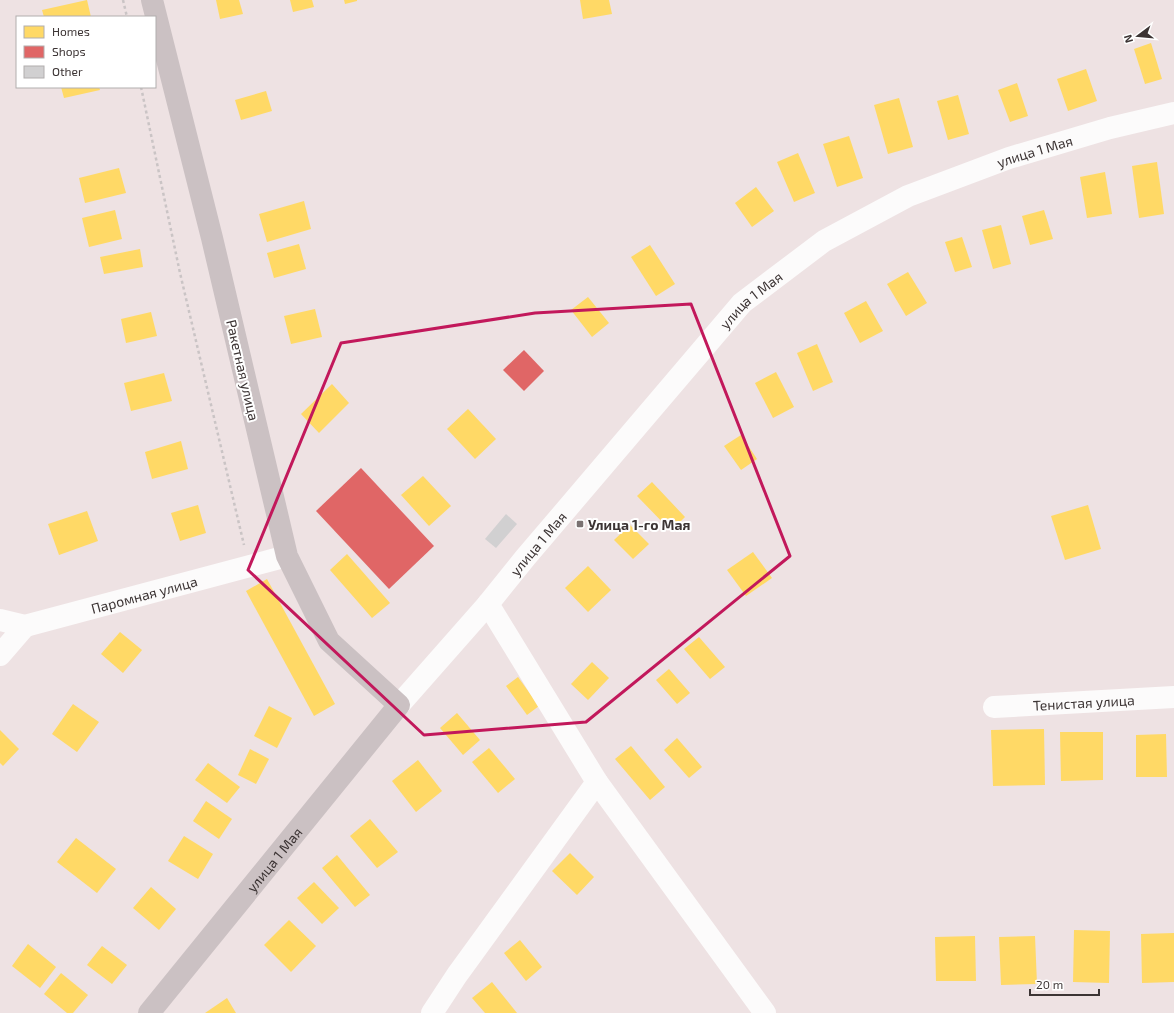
<svg xmlns="http://www.w3.org/2000/svg" width="1174" height="1013" font-family="'Exo 2',sans-serif">
  <style>
    .homes { fill: #ffd966 }
    .shops { fill: #e06666 }
    .building { fill: #d1d0d1 }
    .lines { fill: none; stroke-linecap: round; stroke-linejoin: round }
    .path { stroke: #cac4c5; stroke-width: 2.5; stroke-dasharray: 3 3; stroke-linecap: butt }
    .minor { stroke: #fcfbfb; stroke-width: 22 }
    .major { stroke: #cbc1c3; stroke-width: 22 }
    .marked { fill: none; stroke: #c2185b; stroke-width: 3; stroke-linejoin: round }
    .poi-dot { fill: #7a7171; stroke: #fff; stroke-width: 1.5 }
    .labels { text-anchor: middle; dominant-baseline: central; stroke-width: 4; stroke-linejoin: round; paint-order: stroke }
    .street-label { font-size: 14px; fill: #3c3434; stroke: #fff }
    .poi-label { font-size: 14px; font-weight: bold; fill: #3c3434; stroke: #fff; text-anchor: start }
  </style>
  <rect width="100%" height="100%" fill="#eee2e3"/>
  <g class="homes">
    <polygon points="87,0 91,17 44,17 42,10"/>
    <polygon points="216,0 239,0 243,14 220,19"/>
    <polygon points="290,0 312,0 314,7 293,12"/>
    <polygon points="344,0 357,0 357,1 345,4"/>
    <polygon points="580,0 609,0 612,14 583,19"/>
    <polygon points="1151,43 1162,79 1145,84 1134,49"/>
    <polygon points="1086,69 1097,101 1068,111 1057,79"/>
    <polygon points="1017,83 1028,116 1010,122 998,90"/>
    <polygon points="61,87 99,87 100,90 64,98"/>
    <polygon points="266,91 272,111 241,120 235,100"/>
    <polygon points="958,95 969,134 948,140 937,101"/>
    <polygon points="899,98 913,147 888,154 874,105"/>
    <polygon points="849,136 863,178 837,187 823,144"/>
    <polygon points="798,153 815,193 794,202 777,162"/>
    <polygon points="1157,162 1164,214 1139,218 1132,166"/>
    <polygon points="119,168 126,193 85,203 79,178"/>
    <polygon points="1105,172 1112,214 1087,218 1080,177"/>
    <polygon points="756,187 774,211 752,227 735,203"/>
    <polygon points="304,201 311,229 267,242 259,214"/>
    <polygon points="115,210 122,239 89,247 82,218"/>
    <polygon points="1044,210 1053,239 1030,245 1022,216"/>
    <polygon points="1001,225 1011,264 993,269 982,230"/>
    <polygon points="962,237 972,267 955,272 945,242"/>
    <polygon points="299,244 306,269 274,278 267,253"/>
    <polygon points="650,245 675,284 656,296 631,257"/>
    <polygon points="140,249 143,267 104,274 100,257"/>
    <polygon points="908,272 927,303 906,316 887,284"/>
    <polygon points="588,297 609,323 592,337 571,310"/>
    <polygon points="866,301 883,331 860,343 844,313"/>
    <polygon points="315,309 322,337 291,344 284,316"/>
    <polygon points="151,312 157,336 126,343 121,319"/>
    <polygon points="817,344 833,382 813,391 797,353"/>
    <polygon points="776,372 794,407 773,418 755,383"/>
    <polygon points="164,373 172,401 131,411 124,383"/>
    <polygon points="332,384 349,403 319,433 301,414"/>
    <polygon points="468,409 496,439 475,459 447,429"/>
    <polygon points="741,435 757,459 741,470 724,446"/>
    <polygon points="181,441 188,469 152,479 145,452"/>
    <polygon points="423,476 451,506 429,526 401,495"/>
    <polygon points="652,482 685,517 671,531 637,496"/>
    <polygon points="198,505 206,533 180,541 171,513"/>
    <polygon points="1088,505 1101,549 1065,560 1051,516"/>
    <polygon points="87,511 98,541 59,555 48,524"/>
    <polygon points="630,525 649,544 633,559 614,540"/>
    <polygon points="753,552 772,578 746,596 727,570"/>
    <polygon points="347,554 390,603 372,618 330,570"/>
    <polygon points="588,566 611,590 588,612 565,588"/>
    <polygon points="267,579 335,704 314,716 246,591"/>
    <polygon points="120,632 142,650 123,673 101,654"/>
    <polygon points="699,637 725,667 710,679 684,649"/>
    <polygon points="592,662 609,678 588,700 571,684"/>
    <polygon points="669,669 690,693 677,704 656,680"/>
    <polygon points="518,677 539,706 527,715 506,686"/>
    <polygon points="73,704 99,722 77,752 52,734"/>
    <polygon points="269,706 292,718 277,748 254,736"/>
    <polygon points="457,713 480,740 463,755 440,728"/>
    <polygon points="1044,729 1045,785 993,786 991,730"/>
    <polygon points="0,730 19,749 3,766 0,763"/>
    <polygon points="1060,732 1103,732 1103,780 1061,781"/>
    <polygon points="1166,734 1167,777 1136,777 1136,735"/>
    <polygon points="677,738 702,767 689,778 664,750"/>
    <polygon points="631,746 665,787 650,800 615,759"/>
    <polygon points="489,748 515,779 498,793 472,762"/>
    <polygon points="250,749 269,759 256,784 238,775"/>
    <polygon points="418,760 442,791 416,812 392,781"/>
    <polygon points="208,763 240,787 227,803 195,780"/>
    <polygon points="206,801 232,819 219,839 193,821"/>
    <polygon points="370,819 398,852 377,868 350,836"/>
    <polygon points="184,836 213,854 198,879 168,861"/>
    <polygon points="76,838 116,869 97,893 57,862"/>
    <polygon points="570,853 594,877 577,895 552,871"/>
    <polygon points="337,855 370,895 355,907 322,868"/>
    <polygon points="314,882 339,908 322,924 297,898"/>
    <polygon points="151,887 176,909 159,930 133,908"/>
    <polygon points="289,920 316,946 291,972 264,945"/>
    <polygon points="1074,930 1110,931 1109,983 1073,982"/>
    <polygon points="1174,933 1174,982 1142,983 1141,934"/>
    <polygon points="975,936 976,981 936,981 935,937"/>
    <polygon points="1035,936 1037,984 1001,985 999,937"/>
    <polygon points="520,940 542,967 526,981 504,953"/>
    <polygon points="28,944 56,967 40,988 12,966"/>
    <polygon points="102,946 127,965 112,984 87,965"/>
    <polygon points="61,973 88,995 73,1013 67,1013 44,994"/>
    <polygon points="492,982 517,1013 485,1013 472,998"/>
    <polygon points="227,998 236,1013 205,1013"/>
  </g>
  <g class="shops">
    <polygon points="524,350 544,371 524,391 503,370"/>
    <polygon points="361,468 434,546 389,589 316,511"/>
  </g>
  <polygon class="building" points="506,514 517,524 496,548 485,539"/>
  <g class="lines">
    <g class="path">
      <polyline points="123,0 127,17"/>
      <polyline points="141,87 180,273 244,545"/>
    </g>
    <g class="minor">
      <polyline points="488,604 597,782 765,1013"/>
      <path id="s1" d="M 0,620 L 25,626 L 287,556"/>
      <polyline points="0,655 25,626"/>
      <path id="s2" d="M 399,705 L 488,604 L 525,558 L 742,303 L 824,241 L 908,196 L 1009,158 L 1110,128 L 1174,113"/>
      <path id="s3" d="M 994,707 L 1174,697"/>
      <polyline points="432,1013 457,975 597,782"/>
    </g>
    <path class="major" id="s4" d="M 149,1013 L 399,705 L 329,641 L 287,556 L 212,238 L 152,0"/>
  </g>
  <path class="marked" d="M 691,304 L 790,556 L 586,722 L 424,735 L 248,570 L 341,343 L 535,313 Z"/>
  <rect class="poi-dot" x="576" y="520" width="8" height="8" rx="2"/>
  <g class="labels">
    <g class="street-label">
      <text stroke="none"><textPath href="#s2" startOffset="861">улица 1 Мая</textPath></text>
      <text stroke="none"><textPath href="#s2" startOffset="537">улица 1 Мая</textPath></text>
      <text transform="translate(243 370) rotate(77)">Ракетная улица</text>
      <text stroke="none"><textPath href="#s2" startOffset="213">улица 1 Мая</textPath></text>
      <text stroke="none"><textPath href="#s1" startOffset="149">Паромная улица</textPath></text>
      <text stroke="none"><textPath href="#s3" startOffset="90">Тенистая улица</textPath></text>
      <text stroke="none"><textPath href="#s4" startOffset="198">улица 1 Мая</textPath></text>
    </g>
    <g class="poi-label">
      <text x="588" y="524">Улица 1-го Мая</text>
    </g>
  </g>
  <rect x="16" y="16" width="140" height="72" fill="#ffffff" stroke="#b1aeae"/>
  <rect x="24" y="26" width="20" height="12" fill="#ffd966" stroke="#b1aeae"/>
  <text x="52" y="36" font-size="12" fill="#3c3434">Homes</text>
  <rect x="24" y="46" width="20" height="12" fill="#e06666" stroke="#b1aeae"/>
  <text x="52" y="56" font-size="12" fill="#3c3434">Shops</text>
  <rect x="24" y="66" width="20" height="12" fill="#d1d0d1" stroke="#b1aeae"/>
  <text x="52" y="76" font-size="12" fill="#3c3434">Other</text>
  <g transform="translate(1138 36) rotate(254)" stroke="#ffffff" stroke-width="3" paint-order="stroke">
  <path d="M0-3L7 15L0 10L-7 15Z" fill="#3c3434"/>
  <text y="-6" font-size="11" font-weight="bold" text-anchor="middle" fill="#3c3434">N</text>
  </g>
  <path d="M1030 989v6h69v-6" fill="none" stroke="#3c3434" stroke-width="2"/>
  <text x="1036" y="989" font-size="12" fill="#3c3434" stroke="#ffffff" stroke-width="3" paint-order="stroke">20 m</text>
</svg>
